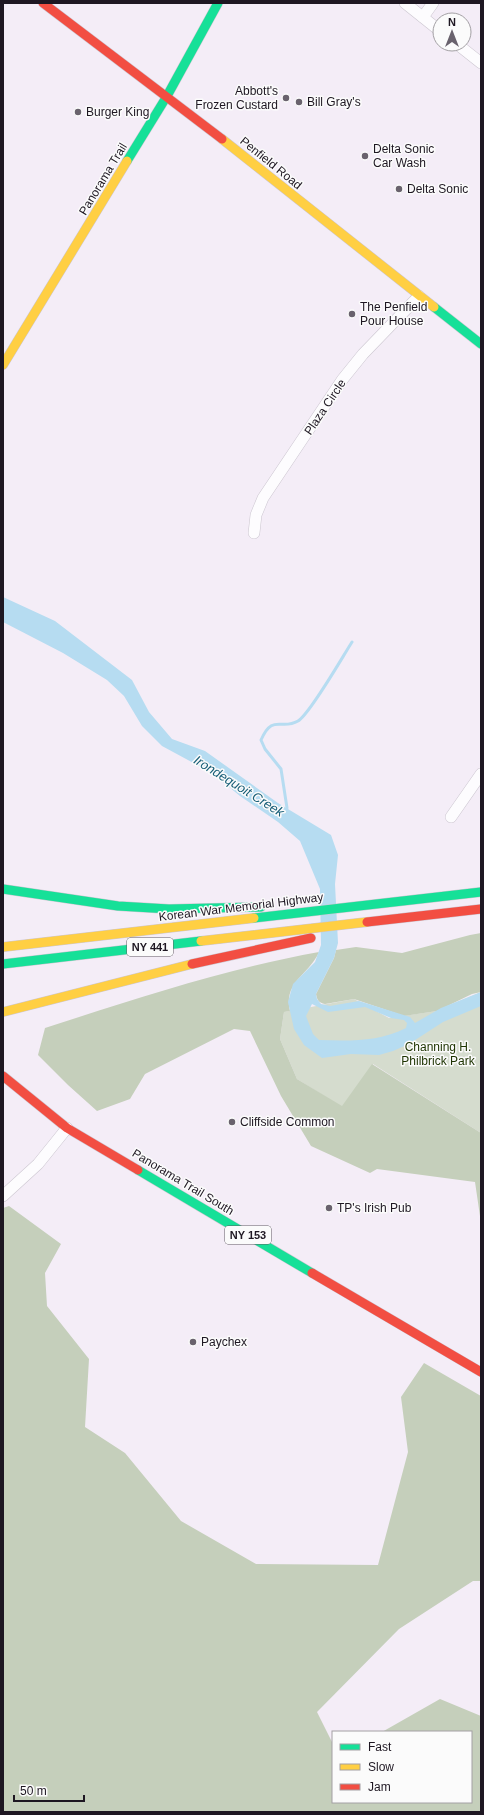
<svg xmlns="http://www.w3.org/2000/svg" width="484" height="1815" font-family="Arial,sans-serif">
  <style>
    .green { fill: #d5dcce }
    .forest { fill: #c5cfbb }
    .water { fill: #b6dcf1; fill-rule: evenodd }
    .lines { fill: none; stroke-linecap: round; stroke-linejoin: round }
    .stream { stroke: #b6dcf1; stroke-width: 3 }
    .street-casing { stroke: #ccc6d0; stroke-width: 12 }
    .fast-casing { stroke: #ccc6d0; stroke-width: 10 }
    .slow-casing { stroke: #ccc6d0; stroke-width: 10 }
    .jam-casing { stroke: #ccc6d0; stroke-width: 10 }
    .street { stroke: #fdfcfe; stroke-width: 11 }
    .fast { stroke: #16e098; stroke-width: 9 }
    .slow { stroke: #ffcf43; stroke-width: 9 }
    .jam { stroke: #f24e42; stroke-width: 9 }
    .poi-dot { fill: #69626d; stroke: #fbfbfb; stroke-width: 1.5 }
    .labels { text-anchor: middle; dominant-baseline: central; stroke-width: 3; stroke-linejoin: round; paint-order: stroke }
    .shield { fill: #fbfbfb; stroke: #605b63; stroke-width: 1 }
    .shield-label { font-size: 11px; font-weight: bold; fill: #1e1722 }
    .poi-label { font-size: 12px; fill: #1e1722; stroke: #fbfbfb; text-anchor: start }
    .street-label { font-size: 12px; fill: #1e1722; stroke: #fbfbfb }
    .park-label { font-size: 12px; fill: #1d3301; stroke: #fbfbfb }
    .water-label { font-size: 13px; font-style: italic; fill: #185f78; stroke: #fbfbfb }
  </style>
  <rect width="100%" height="100%" fill="#f4edf7"/>
  <polygon class="green" points="481,992 481,1133 373,1064 342,1107 297,1079 280,1039 284,1012 354,999 389,1018 437,1011"/>
  <g class="forest">
    <path d="M 481,933 L 481,992 L 472,994 L 437,1011 L 404,1016 L 354,999 L 325,1004 C 319,1003 317,1000 316,994 L 334,958 L 336,950 L 356,947 L 402,953 L 470,935 Z"/>
    <path d="M 319,952 C 309,975 283,982 290,1011 L 284,1012 L 280,1039 L 297,1079 L 342,1106 L 372,1064 L 481,1133 L 481,1223 L 475,1182 L 377,1169 L 370,1173 L 311,1146 L 281,1096 L 250,1031 L 234,1029 L 145,1074 L 130,1099 L 97,1111 L 68,1085 L 38,1055 L 45,1028 C 135,999 225,969 319,952 Z"/>
    <polygon points="9,1206 61,1244 45,1273 47,1306 89,1359 85,1427 125,1453 181,1521 256,1564 378,1565 408,1452 401,1397 424,1363 481,1396 481,1581 473,1581 399,1629 317,1712 333,1744 333,1802 471,1802 471,1732 382,1732 440,1699 481,1716 481,1812 3,1812 3,1208"/>
  </g>
  <path class="water" d="M 3,597 L 55,621 L 132,680 L 149,712 L 172,739 L 205,751 L 278,803 L 331,835 L 338,855 L 335,884 L 338,943 L 334,958 L 316,994 L 317,999 L 321,1004 L 330,1006 L 359,1001 L 410,1017 L 415,1023 L 441,1008 L 481,992 L 481,1006 L 443,1022 L 409,1044 L 393,1051 L 379,1055 L 351,1054 L 322,1058 L 304,1045 L 294,1029 L 288,1002 L 293,984 L 315,962 L 321,945 L 320,889 L 300,841 L 278,822 L 240,796 L 212,773 L 162,746 L 142,726 L 124,696 L 107,680 L 63,653 L 3,622 ZM 312,1004 L 328,1012 L 365,1007 L 391,1018 L 404,1020 L 407,1023 L 406,1028 C 379,1042 349,1041 319,1040 L 313,1034 L 306,1016 Z"/>
  <g class="lines">
    <path class="stream" d="M 285,812 L 287,808 L 281,769 L 265,749 L 261,740 C 273,713 281,731 298,721 C 310,714 343,656 352,642"/>
    <g class="street-casing">
      <g id="street">
        <polyline points="405,3 440,31"/>
        <polyline points="423,17 433,3"/>
        <polyline points="457,44 481,63"/>
        <polyline points="254,533 256,515 263,498 342,380 363,354 419,296"/>
        <polyline points="451,817 481,774"/>
        <polyline points="3,1196 38,1164 67,1128"/>
      </g>
    </g>
    <g class="fast-casing">
      <g id="fast">
        <polyline points="127,161 167,96 218,3"/>
        <polyline points="434,307 481,344"/>
        <polyline points="3,889 118,906 169,909 261,907"/>
        <polyline points="254,918 481,892"/>
        <polyline points="3,964 201,941"/>
        <polyline points="138,1170 312,1273"/>
      </g>
    </g>
    <g class="slow-casing">
      <g id="slow">
        <polyline points="222,139 434,307"/>
        <polyline points="3,365 127,161"/>
        <polyline points="201,941 367,922"/>
        <polyline points="3,947 254,918"/>
        <polyline points="3,1012 192,964"/>
      </g>
    </g>
    <g class="jam-casing">
      <g id="jam">
        <polyline points="43,3 222,139"/>
        <polyline points="367,922 481,909"/>
        <polyline points="192,964 311,938"/>
        <polyline points="3,1076 67,1128 138,1170"/>
        <polyline points="312,1273 481,1372"/>
      </g>
    </g>
    <use href="#street" class="street"/>
    <use href="#fast" class="fast"/>
    <use href="#slow" class="slow"/>
    <use href="#jam" class="jam"/>
  </g>
  <g class="poi-dot">
    <circle cx="286" cy="98" r="4"/>
    <circle cx="299" cy="102" r="4"/>
    <circle cx="78" cy="112" r="4"/>
    <circle cx="365" cy="156" r="4"/>
    <circle cx="399" cy="189" r="4"/>
    <circle cx="352" cy="314" r="4"/>
    <circle cx="232" cy="1122" r="4"/>
    <circle cx="329" cy="1208" r="4"/>
    <circle cx="193" cy="1342" r="4"/>
  </g>
  <g class="labels">
    <g class="shield">
      <rect x="127" y="938" width="46" height="18" rx="3"/>
      <rect x="225" y="1226" width="46" height="18" rx="3"/>
    </g>
    <g class="shield-label">
      <text x="150" y="947">NY 441</text>
      <text x="248" y="1235">NY 153</text>
    </g>
    <g class="poi-label">
      <text x="278" y="91" text-anchor="end">Abbott's<tspan x="278" dy="14">Frozen Custard</tspan></text>
      <text x="307" y="102">Bill Gray's</text>
      <text x="86" y="112">Burger King</text>
      <text x="373" y="149">Delta Sonic<tspan x="373" dy="14">Car Wash</tspan></text>
      <text x="407" y="189">Delta Sonic</text>
      <text x="360" y="307">The Penfield<tspan x="360" dy="14">Pour House</tspan></text>
      <text x="240" y="1122">Cliffside Common</text>
      <text x="337" y="1208">TP's Irish Pub</text>
      <text x="201" y="1342">Paychex</text>
    </g>
    <g class="street-label">
      <text transform="translate(271 163) rotate(39)">Penfield Road</text>
      <text transform="translate(103 179) rotate(-59)">Panorama Trail</text>
      <text transform="translate(325 407) rotate(-56)">Plaza Circle</text>
      <text transform="translate(241 907) rotate(-7)">Korean War Memorial Highway</text>
      <text transform="translate(183 1182) rotate(31)">Panorama Trail South</text>
    </g>
    <g class="park-label">
      <text x="438" y="1047">Channing H.<tspan x="438" dy="14">Philbrick Park</tspan></text>
    </g>
    <g class="water-label">
      <text transform="translate(239 786) rotate(32)">Irondequoit Creek</text>
    </g>
  </g>
  <rect width="484" height="1815" fill="none" stroke="#1e1722" stroke-width="8"/>
  <rect x="332" y="1731" width="140" height="72" fill="#fbfbfb" stroke="#a3a0a4"/>
  <rect x="340" y="1744" width="20" height="6" fill="#16e098" stroke="#a3a0a4"/>
  <text x="368" y="1751" font-size="12" fill="#1e1722">Fast</text>
  <rect x="340" y="1764" width="20" height="6" fill="#ffcf43" stroke="#a3a0a4"/>
  <text x="368" y="1771" font-size="12" fill="#1e1722">Slow</text>
  <rect x="340" y="1784" width="20" height="6" fill="#f24e42" stroke="#a3a0a4"/>
  <text x="368" y="1791" font-size="12" fill="#1e1722">Jam</text>
  <g transform="translate(452 32)"><circle r="19" fill="#fbfbfb" stroke="#a3a0a4"/>
  <path d="M0-3L7 15L0 10L-7 15Z" fill="#69626d"/>
  <text y="-6" font-size="11" font-weight="bold" text-anchor="middle" fill="#1e1722">N</text>
  </g>
  <path d="M14 1795v6h70v-6" fill="none" stroke="#1e1722" stroke-width="2"/>
  <text x="20" y="1795" font-size="12" fill="#1e1722" stroke="#fbfbfb" stroke-width="3" paint-order="stroke">50 m</text>
</svg>
